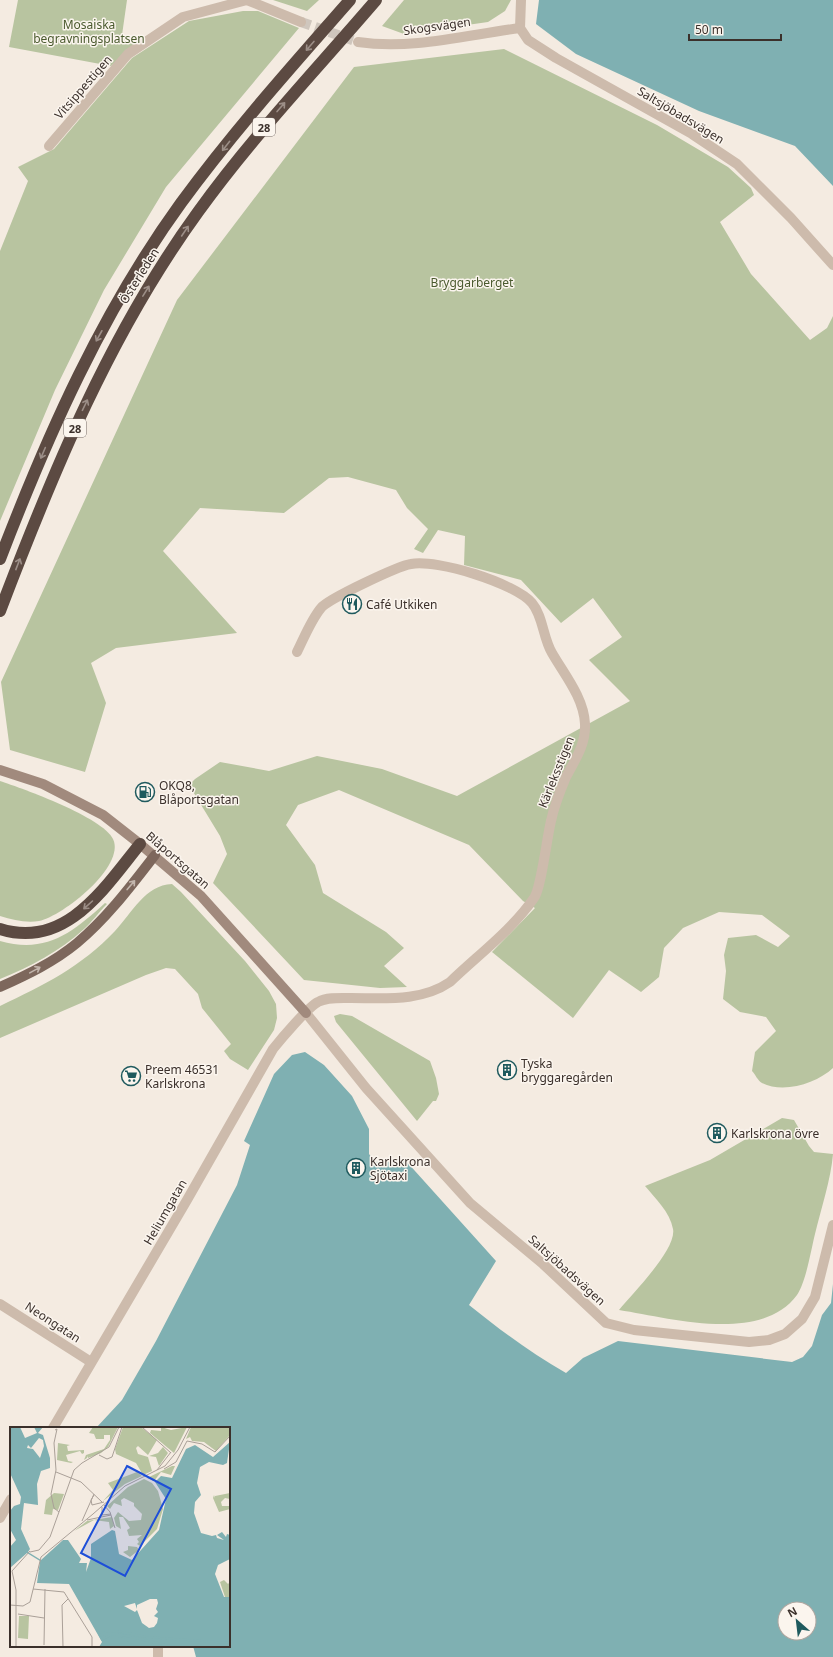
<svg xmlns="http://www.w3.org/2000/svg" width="833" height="1657" font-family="'Noto Sans',sans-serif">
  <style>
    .green { fill: #b8c4a0 }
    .water { fill: #7fb0b2; fill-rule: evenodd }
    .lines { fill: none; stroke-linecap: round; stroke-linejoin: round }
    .street-tunnel { stroke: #cfc6bd; stroke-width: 10; stroke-dasharray: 10 5; stroke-linecap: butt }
    .street { stroke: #cdbbac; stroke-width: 10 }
    .secondary { stroke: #a18a7d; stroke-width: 10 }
    .primary { stroke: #7d675c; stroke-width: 10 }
    .highway { stroke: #5c4a42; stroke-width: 12 }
    .oneway { stroke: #9c8e87 }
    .oneway2 { stroke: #c2b5ac }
    .labels { text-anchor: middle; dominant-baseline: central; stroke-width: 3; stroke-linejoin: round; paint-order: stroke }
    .shield { fill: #fbf5ee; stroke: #756b66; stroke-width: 1 }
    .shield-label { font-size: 11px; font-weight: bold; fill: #3b302b }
    .park-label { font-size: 12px; fill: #4a5a2e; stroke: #fbf5ee }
    .street-label { font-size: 12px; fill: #3b302b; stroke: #fbf5ee }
    .poi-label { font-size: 12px; fill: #3b302b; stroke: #fbf5ee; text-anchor: start }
    .inset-river { fill: none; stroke: #7fb0b2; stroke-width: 2 }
    .inset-road { fill: none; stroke: #aaa098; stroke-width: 1 }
    .view { fill: #1d4ed8; fill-opacity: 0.15; stroke: #1d4ed8; stroke-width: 2 }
    .inset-edge { fill: none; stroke: #3b302b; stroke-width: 2 }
  </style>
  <rect width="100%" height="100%" fill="#f4ebe1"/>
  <g class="green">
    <polygon points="18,0 127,0 122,35 141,40 111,66 9,47"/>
    <polygon points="273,0 319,0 307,11"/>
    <polygon points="404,0 511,0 505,11 488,22 404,34 382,26"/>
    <polygon points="243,11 258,11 299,28 166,187 104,290 55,390 0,521 0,251 28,181 18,167 54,149 132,58 189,21"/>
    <path d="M 504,49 L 657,125 L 728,167 L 751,188 L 754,195 L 720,222 L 751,274 L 810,340 L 827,328 L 833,316 L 833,1068 C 817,1083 784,1094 762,1083 C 758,1081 755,1074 752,1071 L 755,1052 L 776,1031 L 766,1017 L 740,1012 L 723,999 L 726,971 L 724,955 L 728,938 L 756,935 L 778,947 L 790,936 L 762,915 L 719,912 L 683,928 L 664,948 L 659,977 L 641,992 L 609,970 L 573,1018 L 492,952 L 535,908 L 523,901 L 469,845 L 339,790 L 298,805 L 286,825 L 315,865 L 323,893 L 386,932 L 404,948 L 384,966 L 407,987 L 380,988 L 304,980 L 213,883 L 227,854 L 220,836 L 189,785 L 195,779 L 220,762 L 269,771 L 317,756 L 382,769 L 457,796 L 630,701 L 589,660 L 622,637 L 593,598 L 561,623 L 521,580 L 464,565 L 465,536 L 438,530 L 423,553 L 414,549 L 428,529 L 407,508 L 396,490 L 348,477 L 329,478 L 284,513 L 200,508 L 163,551 L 237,633 L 116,648 L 91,663 L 106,703 L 85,772 L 10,750 L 1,682 L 177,300 L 354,67 Z"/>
    <path d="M 0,781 C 24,789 102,817 113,839 C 126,866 63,916 39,921 C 26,923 13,920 0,916 Z"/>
    <path d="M 172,884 L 181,892 L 245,961 L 269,991 L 276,1004 L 277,1018 L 274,1030 L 248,1070 L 230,1059 L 224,1051 L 231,1044 L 202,1008 L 198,994 L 175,969 L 166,968 L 146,975 L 0,1038 L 0,1006 C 44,985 81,967 115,931 C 132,913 145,885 172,884 Z"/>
    <path d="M 105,903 L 107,904 C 99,912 92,922 84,929 C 60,951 30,967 0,979 L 0,941 C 46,954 72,933 105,903 Z"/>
    <polygon points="340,1014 352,1016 430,1061 436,1078 439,1094 436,1101 433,1101 417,1121 336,1022 334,1016"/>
    <path d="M 782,1118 L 794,1120 L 809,1146 L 814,1152 L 833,1154 C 831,1179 821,1209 815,1234 C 811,1250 806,1282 797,1295 C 761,1344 670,1318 619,1310 C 632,1294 677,1249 673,1229 C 670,1212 655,1198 645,1186 L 710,1160 Z"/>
  </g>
  <g class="water">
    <polygon points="539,0 833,0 833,186 795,146 699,111 576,54 536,24"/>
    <path d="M 305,1052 L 324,1065 L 352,1096 L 369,1129 L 369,1154 L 375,1162 L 406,1161 L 496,1261 L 469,1305 C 500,1330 531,1353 566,1373 L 583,1358 L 618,1341 L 792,1362 L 803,1357 L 812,1346 L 822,1315 L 831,1303 L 833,1284 L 833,1657 L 196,1657 L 193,1646 L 229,1646 L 229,1428 L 96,1428 L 122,1400 L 156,1341 L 237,1185 L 250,1145 L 244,1141 L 274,1074 L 292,1055 ZM 785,1609 L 809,1609 L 809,1633 L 785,1633 Z"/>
  </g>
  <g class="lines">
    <polyline class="street-tunnel" points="301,22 358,42"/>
    <g class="street">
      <polyline points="247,0 301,22"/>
      <polyline points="521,0 520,28 528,40 556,58 692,134 737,164 791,218 833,265"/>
      <path d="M 358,42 C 412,50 466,35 520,28"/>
      <polyline points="49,146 128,54 183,17 247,0"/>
      <polyline points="306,1013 366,1088 470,1203 543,1264 606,1323 634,1330 749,1342 769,1340 785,1334 802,1319 815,1297 833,1225"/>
      <polyline points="0,1304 91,1362"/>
      <path d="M 53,1428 L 187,1200 L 273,1049 C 281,1039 308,1007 318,1002 C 327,997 341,998 351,998 C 384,998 421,1002 450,982 C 478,955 512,930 534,898 C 541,889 547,837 551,821 C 554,807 560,791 566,777 C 575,760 586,744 585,724 C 584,698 564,674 552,653 C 543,638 543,616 532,603 C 515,583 437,559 411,564 C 398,566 328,599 321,608 C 311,620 304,638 297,652"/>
      <polyline points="0,1518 11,1499"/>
      <polyline points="158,1646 158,1657"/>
    </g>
    <polyline class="secondary" points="0,770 43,784 103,815 140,844 201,896 306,1013"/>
    <path class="primary" d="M 0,987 C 27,975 54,962 77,943 C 107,918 131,886 155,855"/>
    <g class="highway">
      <path d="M 0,559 C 48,434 102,312 181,203 C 233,132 292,66 350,0"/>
      <path d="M 0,611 C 53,472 110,333 198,212 C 252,137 316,70 376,0"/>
      <path d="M 0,929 C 66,950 105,887 140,844"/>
    </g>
  </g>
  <defs><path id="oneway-shaft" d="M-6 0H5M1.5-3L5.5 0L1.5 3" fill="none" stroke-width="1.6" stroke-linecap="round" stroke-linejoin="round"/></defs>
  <g class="oneway">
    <use href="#oneway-shaft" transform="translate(310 46) rotate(131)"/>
    <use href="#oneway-shaft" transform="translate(281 107) rotate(-49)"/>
    <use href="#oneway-shaft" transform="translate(226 146) rotate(128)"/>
    <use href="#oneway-shaft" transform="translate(185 231) rotate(-56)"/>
    <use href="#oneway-shaft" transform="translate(146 291) rotate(-58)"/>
    <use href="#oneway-shaft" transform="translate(99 336) rotate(119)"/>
    <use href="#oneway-shaft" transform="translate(85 405) rotate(-64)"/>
    <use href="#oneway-shaft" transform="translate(43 453) rotate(113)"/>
    <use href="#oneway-shaft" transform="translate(18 564) rotate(-69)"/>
    <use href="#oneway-shaft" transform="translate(88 905) rotate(138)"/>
  </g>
  <g class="oneway2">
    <use href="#oneway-shaft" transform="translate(131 885) rotate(-50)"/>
    <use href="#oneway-shaft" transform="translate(35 970) rotate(-29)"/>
  </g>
  <defs>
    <g id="restaurant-ring" transform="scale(1)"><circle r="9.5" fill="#fbf5ee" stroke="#1f5a5e" stroke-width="1.5"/><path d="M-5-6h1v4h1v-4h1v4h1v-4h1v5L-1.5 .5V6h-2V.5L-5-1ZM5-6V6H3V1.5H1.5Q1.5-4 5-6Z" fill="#1f5a5e"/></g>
    <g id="fuel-ring" transform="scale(1)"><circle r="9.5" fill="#fbf5ee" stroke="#1f5a5e" stroke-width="1.5"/><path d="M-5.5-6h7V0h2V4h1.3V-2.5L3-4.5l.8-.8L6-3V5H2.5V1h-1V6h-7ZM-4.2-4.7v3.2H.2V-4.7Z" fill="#1f5a5e"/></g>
    <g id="building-ring" transform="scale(1)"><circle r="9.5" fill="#fbf5ee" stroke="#1f5a5e" stroke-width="1.5"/><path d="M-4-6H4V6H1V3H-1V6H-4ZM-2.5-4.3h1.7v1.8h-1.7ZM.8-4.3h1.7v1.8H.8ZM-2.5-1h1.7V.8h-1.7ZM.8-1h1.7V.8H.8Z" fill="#1f5a5e"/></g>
    <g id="supermarket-ring" transform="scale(1)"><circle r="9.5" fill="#fbf5ee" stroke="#1f5a5e" stroke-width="1.5"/><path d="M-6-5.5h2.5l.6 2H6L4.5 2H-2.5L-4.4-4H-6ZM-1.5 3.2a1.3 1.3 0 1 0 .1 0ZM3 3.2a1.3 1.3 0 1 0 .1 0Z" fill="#1f5a5e"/></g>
  </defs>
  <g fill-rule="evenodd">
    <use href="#restaurant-ring" x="352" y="604"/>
    <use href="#fuel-ring" x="145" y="792"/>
    <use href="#building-ring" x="507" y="1070"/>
    <use href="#supermarket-ring" x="131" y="1076"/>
    <use href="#building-ring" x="717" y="1133"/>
    <use href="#building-ring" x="356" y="1168"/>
  </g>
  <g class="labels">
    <g class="shield">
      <rect x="253" y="118" width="22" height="18" rx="3"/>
      <rect x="64" y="419" width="22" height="18" rx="3"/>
    </g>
    <g class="shield-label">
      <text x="264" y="127">28</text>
      <text x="75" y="428">28</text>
    </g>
    <g class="park-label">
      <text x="89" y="24">Mosaiska<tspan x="89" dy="14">begravningsplatsen</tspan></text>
      <text x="472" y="282">Bryggarberget</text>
    </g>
    <g class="street-label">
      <text transform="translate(437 26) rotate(-8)">Skogsvägen</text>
      <text transform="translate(83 87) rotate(-49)">Vitsippestigen</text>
      <text transform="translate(681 115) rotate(31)">Saltsjöbadsvägen</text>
      <text transform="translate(139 276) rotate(-58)">Österleden</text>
      <text transform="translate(556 772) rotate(-68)">Kärleksstigen</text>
      <text transform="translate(178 860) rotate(41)">Blåportsgatan</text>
      <text transform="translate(165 1212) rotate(-60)">Heliumgatan</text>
      <text transform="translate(567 1270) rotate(42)">Saltsjöbadsvägen</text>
      <text transform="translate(53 1322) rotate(33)">Neongatan</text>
    </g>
    <g class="poi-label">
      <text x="366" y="604">Café Utkiken</text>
      <text x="159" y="785">OKQ8,<tspan x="159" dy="14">Blåportsgatan</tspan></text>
      <text x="521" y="1063">Tyska<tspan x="521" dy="14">bryggaregården</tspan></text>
      <text x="145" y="1069">Preem 46531<tspan x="145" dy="14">Karlskrona</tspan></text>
      <text x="731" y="1133">Karlskrona övre</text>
      <text x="370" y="1161">Karlskrona<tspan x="370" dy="14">Sjötaxi</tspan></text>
    </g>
  </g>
  <g transform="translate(10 1427)">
    <rect width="220" height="220" fill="#f4ebe1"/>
    <path d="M 83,0 L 108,0 L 98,20 L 91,26 L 78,31 L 77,29 L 77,31 L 74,33 L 76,28 L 94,22 L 100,13 L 100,8 L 94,8 L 94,12 L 86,12 L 84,7 L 79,6 ZM 113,0 L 131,0 L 147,13 L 138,28 L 128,19 L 126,21 L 128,27 L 138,30 L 142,44 L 133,48 L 126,36 L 106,27 L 105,22 ZM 151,0 L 161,3 L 177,0 L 164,26 L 140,6 L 141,3 L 151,4 ZM 181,0 L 220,0 L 220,8 L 206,24 L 194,15 L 182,14 L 180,10 L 176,12 ZM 48,16 L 60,18 L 57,19 L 58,24 L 74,23 L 74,26 L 72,27 L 70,24 L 56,28 L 58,34 L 63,35 L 61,36 L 47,33 ZM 153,20 L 158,26 L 149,39 L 146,30 L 139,29 L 148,26 ZM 162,39 L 165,39 L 161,48 L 151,45 L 144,54 L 137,51 ZM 127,45 L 132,49 L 115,57 L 93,74 L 103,63 L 98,56 ZM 134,52 L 142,56 L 148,64 L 153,82 L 147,102 L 130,119 L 127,117 L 129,115 L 127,112 L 132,108 L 119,109 L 117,103 L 120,101 L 113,90 L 109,90 L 111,102 L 106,99 L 104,91 L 108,85 L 119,94 L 131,93 L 132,87 L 124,79 L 124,76 L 114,71 L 111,73 L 112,79 L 104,76 L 100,82 L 97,79 L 118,60 ZM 44,66 L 54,67 L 48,83 L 43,82 L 42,88 L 34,87 L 36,73 ZM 220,66 L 220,72 L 215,71 L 211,75 L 212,79 L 220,79 L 220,82 L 209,85 L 203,71 L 204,68 L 205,71 L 205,69 ZM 102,90 L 104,99 L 100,102 L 99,95 L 84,93 L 64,104 L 77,94 ZM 118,119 L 127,120 L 129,123 L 120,130 L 113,125 L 118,123 ZM 214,153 L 218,157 L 220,155 L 220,169 L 218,171 L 215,170 L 210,155 ZM 9,189 L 19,189 L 18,212 L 8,211 Z" fill="#b8c4a0"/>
    <path d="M 0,0 L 10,0 L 15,11 L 27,6 L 24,0 L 33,0 L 28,6 L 33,8 L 40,31 L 40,41 L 31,44 L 27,57 L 28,78 L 14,76 L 11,102 L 20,122 L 18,125 L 31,133 L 53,113 L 58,113 L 71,132 L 69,136 L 77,136 L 76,145 L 81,131 L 81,117 L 102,103 L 105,104 L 109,127 L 122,133 L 149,103 L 156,72 L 145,55 L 151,49 L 162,51 L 176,22 L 185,18 L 203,30 L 220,15 L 217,36 L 213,38 L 199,35 L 190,40 L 187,56 L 191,68 L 185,75 L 184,86 L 191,106 L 202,109 L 206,108 L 207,111 L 214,113 L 207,108 L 212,105 L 216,110 L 217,107 L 220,108 L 220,132 L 208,138 L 205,147 L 214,170 L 220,170 L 220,220 L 89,220 L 92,215 L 59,157 L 27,156 L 30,134 L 17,126 L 0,141 L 0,120 L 6,113 L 0,102 L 0,84 L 4,79 L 10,77 L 11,70 L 0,46 ZM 29,11 L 33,13 L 34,19 L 30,31 L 23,22 L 17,21 L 18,18 L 21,21 ZM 140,172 L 147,172 L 148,176 L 146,182 L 148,185 L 144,189 L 148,191 L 147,196 L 144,200 L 139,201 L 132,196 L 127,183 L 125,185 L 114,179 L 125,176 L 127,182 L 127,178 Z" fill="#7fb0b2" fill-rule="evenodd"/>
    <path class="inset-river" d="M 93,207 L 103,206 L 165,220M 89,209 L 97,204 L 107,204 L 136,210 L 220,216M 109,209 L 121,220M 90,211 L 98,207 L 105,207 L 125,220M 91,213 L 103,207"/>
    <path class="inset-road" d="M 132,0 L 161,26M 45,3 L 47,2 L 44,16 L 46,43 L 41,67 L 44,81 L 49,85M 89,28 L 97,32 L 102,30 L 112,0M 166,35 L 177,14 L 192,17 L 205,25 L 220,9M 154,42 L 166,35M 147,43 L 161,25M 46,45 L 71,55 L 92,75M 84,68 L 81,73 L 82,78 L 94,75M 94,78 L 100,85 L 105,101M 92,80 L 92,88 L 101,87M 83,87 L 115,59 L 155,39 L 168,23 L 180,0M 77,93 L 101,88M 72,94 L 84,67M 20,125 L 29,123 L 40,110 L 64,43 L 72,36 L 99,20 L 109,0M 23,162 L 54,165 L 82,210 L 82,220M 0,178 L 13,179 L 20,175 L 31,130 L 83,87M 6,179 L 6,220M 6,179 L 6,163 L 2,144 L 20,124M 8,187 L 34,191M 34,218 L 35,162M 53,220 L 52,178 L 58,172"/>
    <path class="view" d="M 117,39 L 161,62 L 115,149 L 71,126 Z"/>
    <rect width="220" height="220" class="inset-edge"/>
  </g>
  <g transform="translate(797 1621) rotate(332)"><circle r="19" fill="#fbf5ee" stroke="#aea6a0"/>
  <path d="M0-3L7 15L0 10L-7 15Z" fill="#1f5a5e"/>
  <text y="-6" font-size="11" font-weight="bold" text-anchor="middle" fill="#3b302b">N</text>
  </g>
  <path d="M689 34v6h92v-6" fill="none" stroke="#3b302b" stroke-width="2"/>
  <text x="695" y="34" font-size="12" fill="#3b302b" stroke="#fbf5ee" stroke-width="3" paint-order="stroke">50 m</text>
</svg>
